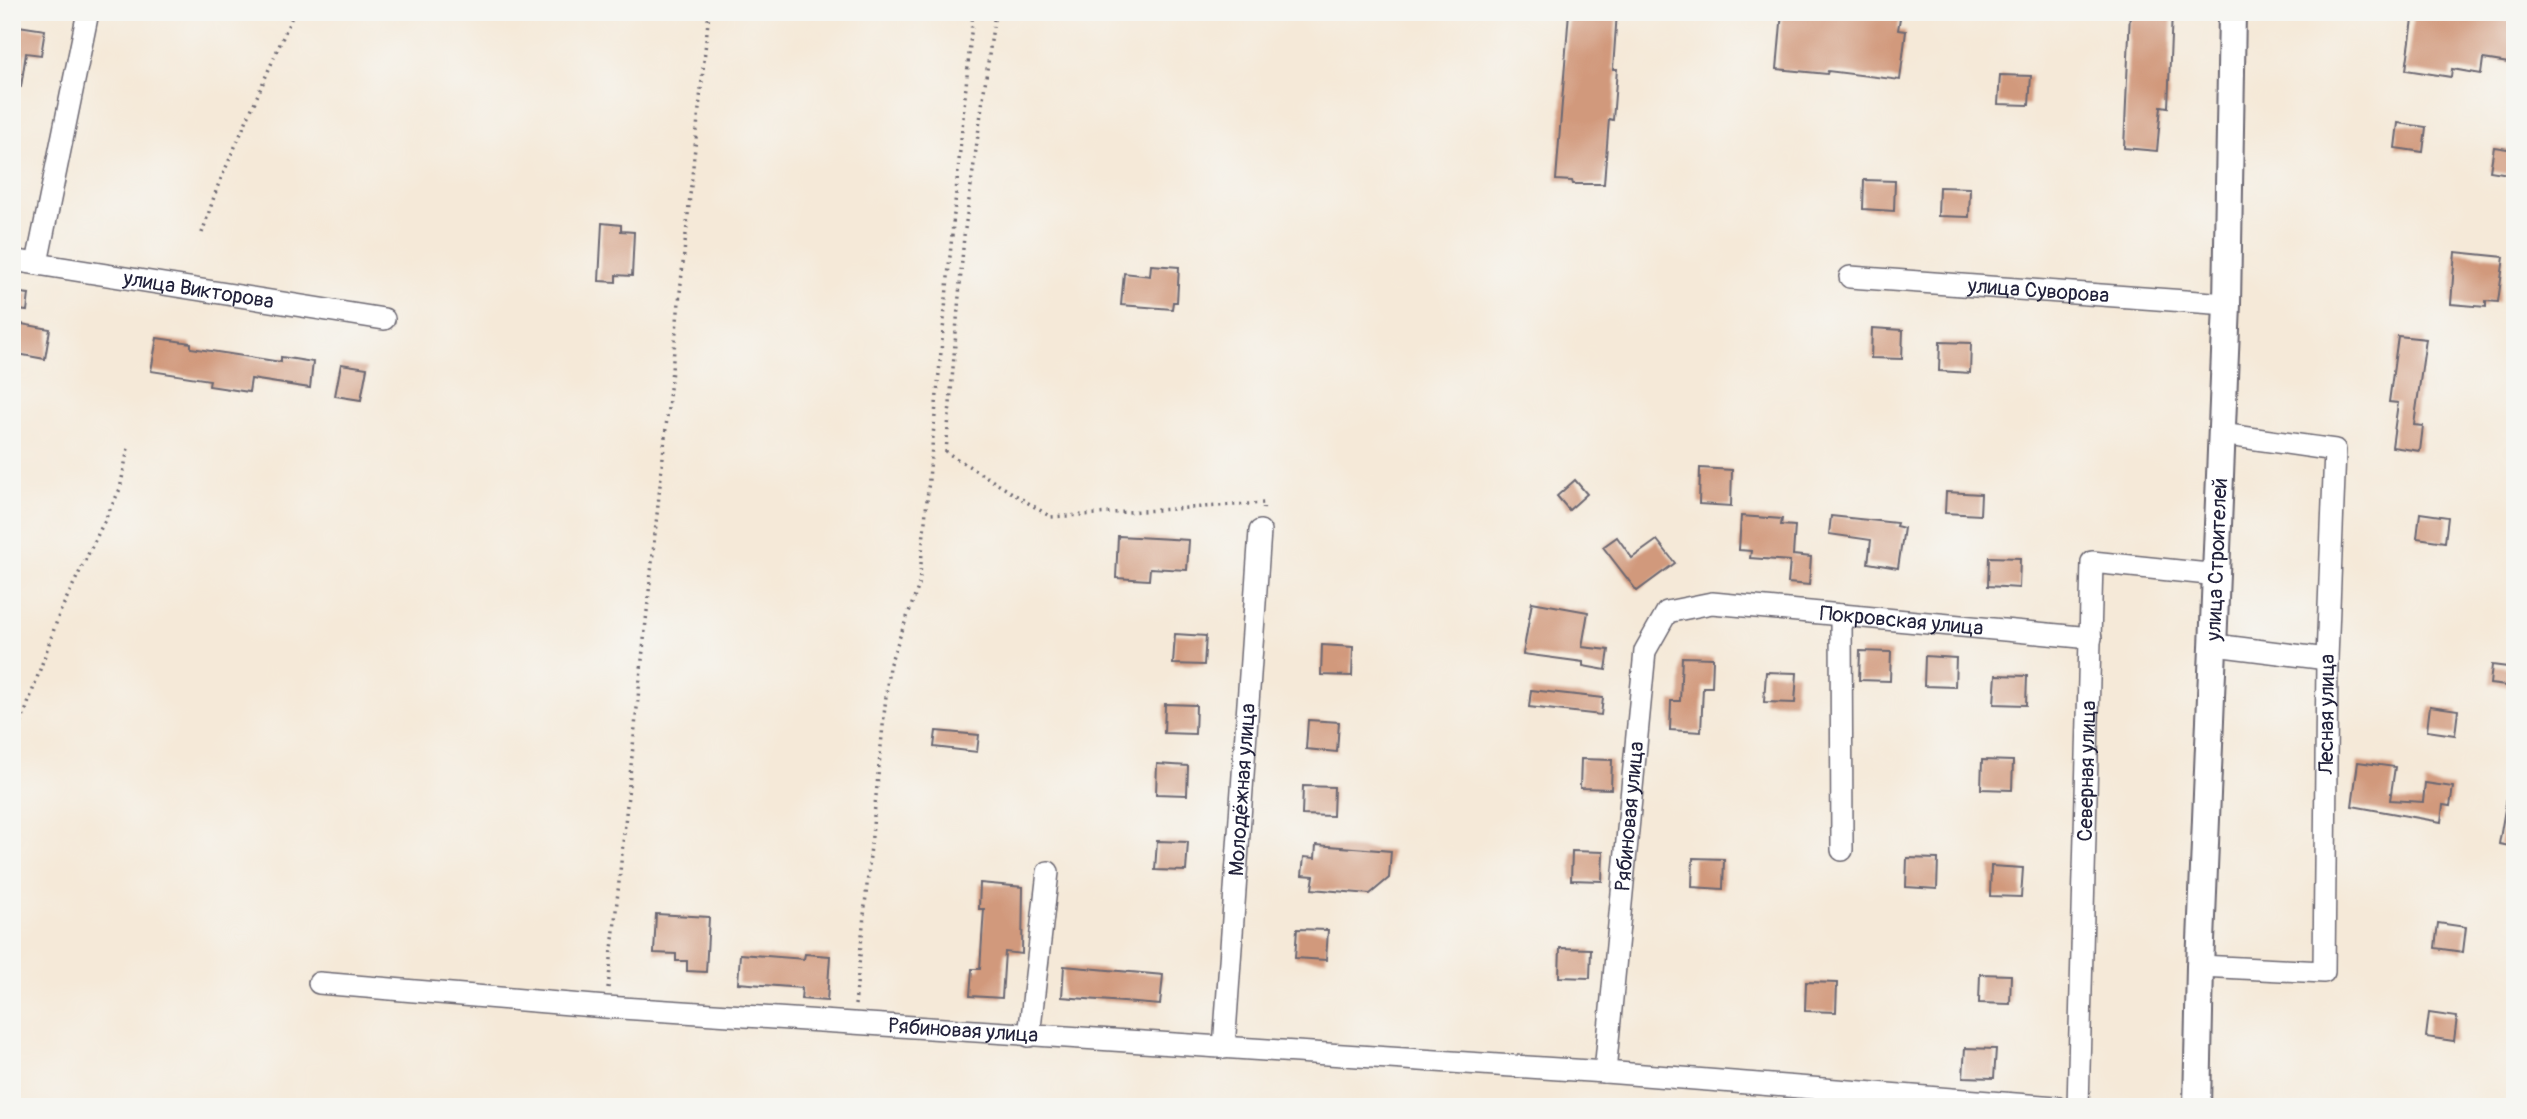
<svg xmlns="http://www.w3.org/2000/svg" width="2527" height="1119" font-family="Pangolin,sans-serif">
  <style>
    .building { fill: #d1997c }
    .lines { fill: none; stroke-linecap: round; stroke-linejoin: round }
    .minor-casing { stroke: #6c6872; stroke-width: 24 }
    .major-casing { stroke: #6c6872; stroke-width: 30 }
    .path { stroke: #6c6872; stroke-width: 3.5; stroke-dasharray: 2 5; stroke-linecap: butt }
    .minor { stroke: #fff; stroke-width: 21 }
    .major { stroke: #fff; stroke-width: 26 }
    .labels { text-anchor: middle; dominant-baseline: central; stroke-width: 5; stroke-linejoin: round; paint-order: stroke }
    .street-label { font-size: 21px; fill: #22223b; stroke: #f6f6f2 }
  </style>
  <rect width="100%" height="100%" fill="#f6f6f2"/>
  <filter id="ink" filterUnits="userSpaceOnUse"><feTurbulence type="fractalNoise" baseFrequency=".0143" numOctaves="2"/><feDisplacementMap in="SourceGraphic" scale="14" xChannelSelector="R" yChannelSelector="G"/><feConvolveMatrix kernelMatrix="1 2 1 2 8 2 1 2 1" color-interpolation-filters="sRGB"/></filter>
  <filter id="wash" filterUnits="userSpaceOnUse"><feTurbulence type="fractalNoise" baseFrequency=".00686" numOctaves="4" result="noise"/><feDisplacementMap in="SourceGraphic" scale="28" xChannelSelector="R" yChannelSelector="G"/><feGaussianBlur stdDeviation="1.57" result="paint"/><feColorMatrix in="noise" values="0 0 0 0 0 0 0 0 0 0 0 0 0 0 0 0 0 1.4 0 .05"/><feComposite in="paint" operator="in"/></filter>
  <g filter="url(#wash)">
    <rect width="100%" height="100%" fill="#f5e9d8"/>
    <g id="blocks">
      <g class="building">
        <polygon points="1569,12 1617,12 1613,69 1617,69 1613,120 1609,119 1604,184 1573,184 1572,181 1556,180"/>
        <polygon points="1782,12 1901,12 1898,30 1906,31 1900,80 1828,71 1827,74 1777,69"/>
        <polygon points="2130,12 2172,12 2168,107 2161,106 2157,151 2124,148"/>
        <polygon points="2414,12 2454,12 2515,22 2515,64 2483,59 2481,74 2452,69 2451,77 2406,70"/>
        <polygon points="12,25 45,30 41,55 26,53 21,87 12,86"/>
        <polygon points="2000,75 2031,76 2029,105 1998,104"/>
        <polygon points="2398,123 2426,127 2423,152 2395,148"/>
        <polygon points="2494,147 2515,150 2515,175 2490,171"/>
        <polygon points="1864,180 1895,181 1894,211 1863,209"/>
        <polygon points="1939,187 1970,188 1969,217 1938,216"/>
        <polygon points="602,223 621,225 621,231 634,232 632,276 616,275 616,282 599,281"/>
        <polygon points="2455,252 2504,257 2498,302 2486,301 2486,307 2451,304"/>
        <polygon points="1151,265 1179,267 1177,302 1173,302 1172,309 1121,305 1124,273 1150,276"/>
        <polygon points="12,292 29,294 27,311 12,309"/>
        <polygon points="16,323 50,329 45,359 12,353"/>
        <polygon points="1872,328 1903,330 1902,359 1871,358"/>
        <polygon points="2398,336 2426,339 2414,425 2423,426 2420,451 2392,447 2398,403 2389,402"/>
        <polygon points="157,338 191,343 191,348 281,362 281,357 313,362 310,388 251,379 249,392 209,386 210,380 151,371"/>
        <polygon points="1940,342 1971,343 1970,373 1939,371"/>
        <polygon points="341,364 367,368 361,400 335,396"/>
        <polygon points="1700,468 1732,470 1731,506 1699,504"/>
        <polygon points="1575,480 1587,494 1569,510 1557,496"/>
        <polygon points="1946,492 1981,494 1980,515 1945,513"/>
        <polygon points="2420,513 2448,517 2445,542 2417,538"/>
        <polygon points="1741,516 1782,519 1781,525 1795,526 1793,555 1811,557 1809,585 1788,583 1790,561 1750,558 1751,551 1739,550"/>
        <polygon points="1831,516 1897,523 1896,526 1904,528 1898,568 1868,563 1871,540 1829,534"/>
        <polygon points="1118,536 1189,540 1187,570 1150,568 1149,580 1116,578"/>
        <polygon points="1617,537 1632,558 1657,540 1675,563 1637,591 1603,547"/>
        <polygon points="1989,557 2020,558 2019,588 1988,586"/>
        <polygon points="1532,602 1588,612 1582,647 1609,650 1606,670 1583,666 1583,662 1523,654"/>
        <polygon points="1175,634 1206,636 1204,665 1173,664"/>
        <polygon points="1322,645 1353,647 1352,676 1321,675"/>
        <polygon points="1860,651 1891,652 1890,681 1859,680"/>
        <polygon points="1925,656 1956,658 1955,687 1924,686"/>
        <polygon points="1682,657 1713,658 1712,687 1703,687 1701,732 1670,730 1671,701 1680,701"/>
        <polygon points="2492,665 2515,668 2515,687 2490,684"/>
        <polygon points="1766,672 1797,673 1795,703 1764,702"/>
        <polygon points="1996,675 2027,676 2026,705 1994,704"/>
        <polygon points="1531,690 1603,698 1601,715 1529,707"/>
        <polygon points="1165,704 1196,705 1195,734 1164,733"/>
        <polygon points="2430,706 2458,710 2455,735 2427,731"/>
        <polygon points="1308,720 1339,722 1337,752 1306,749"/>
        <polygon points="936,731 979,735 977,752 934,747"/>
        <polygon points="1581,759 1612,760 1611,789 1580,788"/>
        <polygon points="1982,760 2013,761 2012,790 1981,789"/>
        <polygon points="2358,762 2395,767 2390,800 2423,802 2425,783 2453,787 2450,806 2443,805 2441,822 2352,806"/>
        <polygon points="1157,764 1188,766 1187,795 1156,794"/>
        <polygon points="1303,786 1334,787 1333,816 1302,815"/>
        <polygon points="2507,798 2515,798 2515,847 2499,844"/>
        <polygon points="1157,841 1188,842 1186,871 1155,870"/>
        <polygon points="1316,845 1391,851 1389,878 1370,894 1312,889 1314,876 1302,875 1304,857 1315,858"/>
        <polygon points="1572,851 1603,852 1602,881 1571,880"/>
        <polygon points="1693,858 1724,859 1723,889 1692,887"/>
        <polygon points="1907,858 1938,859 1937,889 1906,887"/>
        <polygon points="1991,866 2023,868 2021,897 1990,896"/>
        <polygon points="980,883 1023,887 1022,954 1005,952 1002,998 970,996 972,969 980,969 984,909 979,909"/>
        <polygon points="656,914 709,917 706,972 687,971 687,961 676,961 676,954 654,953"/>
        <polygon points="2438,923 2466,927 2463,952 2435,948"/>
        <polygon points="1297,929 1328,930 1326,960 1295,958"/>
        <polygon points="1560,948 1591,949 1590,978 1559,977"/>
        <polygon points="740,954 804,959 805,954 830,956 827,1001 801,999 802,988 738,983"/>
        <polygon points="1064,966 1163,975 1160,1005 1062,997"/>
        <polygon points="1980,974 2011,975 2010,1004 1979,1003"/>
        <polygon points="1806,982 1837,983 1836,1012 1805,1011"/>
        <polygon points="2429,1013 2457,1017 2454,1041 2426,1037"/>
        <polygon points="1965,1048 1996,1049 1994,1078 1963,1077"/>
      </g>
    </g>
  </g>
  <g filter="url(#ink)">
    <use href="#blocks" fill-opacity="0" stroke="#6c6872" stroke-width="2"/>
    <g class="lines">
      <g class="minor-casing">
        <g id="minor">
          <path id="s1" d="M 12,260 L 384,319"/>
          <polyline points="37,263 88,12"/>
          <path id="s2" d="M 1850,277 L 2227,304"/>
          <polyline points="1841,615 1842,850"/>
          <polyline points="2215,645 2327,659"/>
          <path id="s3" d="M 2200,966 L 2324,972 L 2327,659 L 2335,450 L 2221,434"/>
          <path id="s4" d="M 319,983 L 606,1007 L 1605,1072 L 2056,1107"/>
          <polyline points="1029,1036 1048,872"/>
          <path id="s5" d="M 1224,1048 L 1260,531"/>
          <path id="s6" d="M 1605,1072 L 1645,651 L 1667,612 L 1712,603 L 2091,638"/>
          <path id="s7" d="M 2078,1107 L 2092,562 L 2218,575"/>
        </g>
      </g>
      <g class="major-casing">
        <g id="major">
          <path id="s8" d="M 2197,1107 L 2200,966 L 2227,304 L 2232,12"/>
        </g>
      </g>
      <g class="path">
        <polyline points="995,12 964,236 946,452 1051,517 1264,503 1263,512"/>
        <polyline points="202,233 217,188 294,12"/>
        <polyline points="12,750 60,612 120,489 128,448"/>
        <polyline points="608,988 709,12"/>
        <polyline points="855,1005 889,666 919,585 973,12"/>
      </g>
      <use href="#minor" class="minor"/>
      <use href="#major" class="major"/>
    </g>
  </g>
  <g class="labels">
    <g class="street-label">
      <text stroke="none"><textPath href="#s1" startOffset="189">улица Викторова</textPath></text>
      <text stroke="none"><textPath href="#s2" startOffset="189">улица Суворова</textPath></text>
      <text stroke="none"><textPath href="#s8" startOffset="548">улица Строителей</textPath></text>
      <text stroke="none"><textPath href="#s6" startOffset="704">Покровская улица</textPath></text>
      <text stroke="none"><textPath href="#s3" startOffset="382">Лесная улица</textPath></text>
      <text stroke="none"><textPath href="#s7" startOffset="336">Северная улица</textPath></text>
      <text stroke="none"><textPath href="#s5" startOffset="259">Молодёжная улица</textPath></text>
      <text stroke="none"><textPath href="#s6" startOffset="257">Рябиновая улица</textPath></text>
      <text stroke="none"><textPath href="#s4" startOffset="646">Рябиновая улица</textPath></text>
    </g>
  </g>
  <rect width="2527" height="1119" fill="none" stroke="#f6f6f2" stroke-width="42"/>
</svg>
